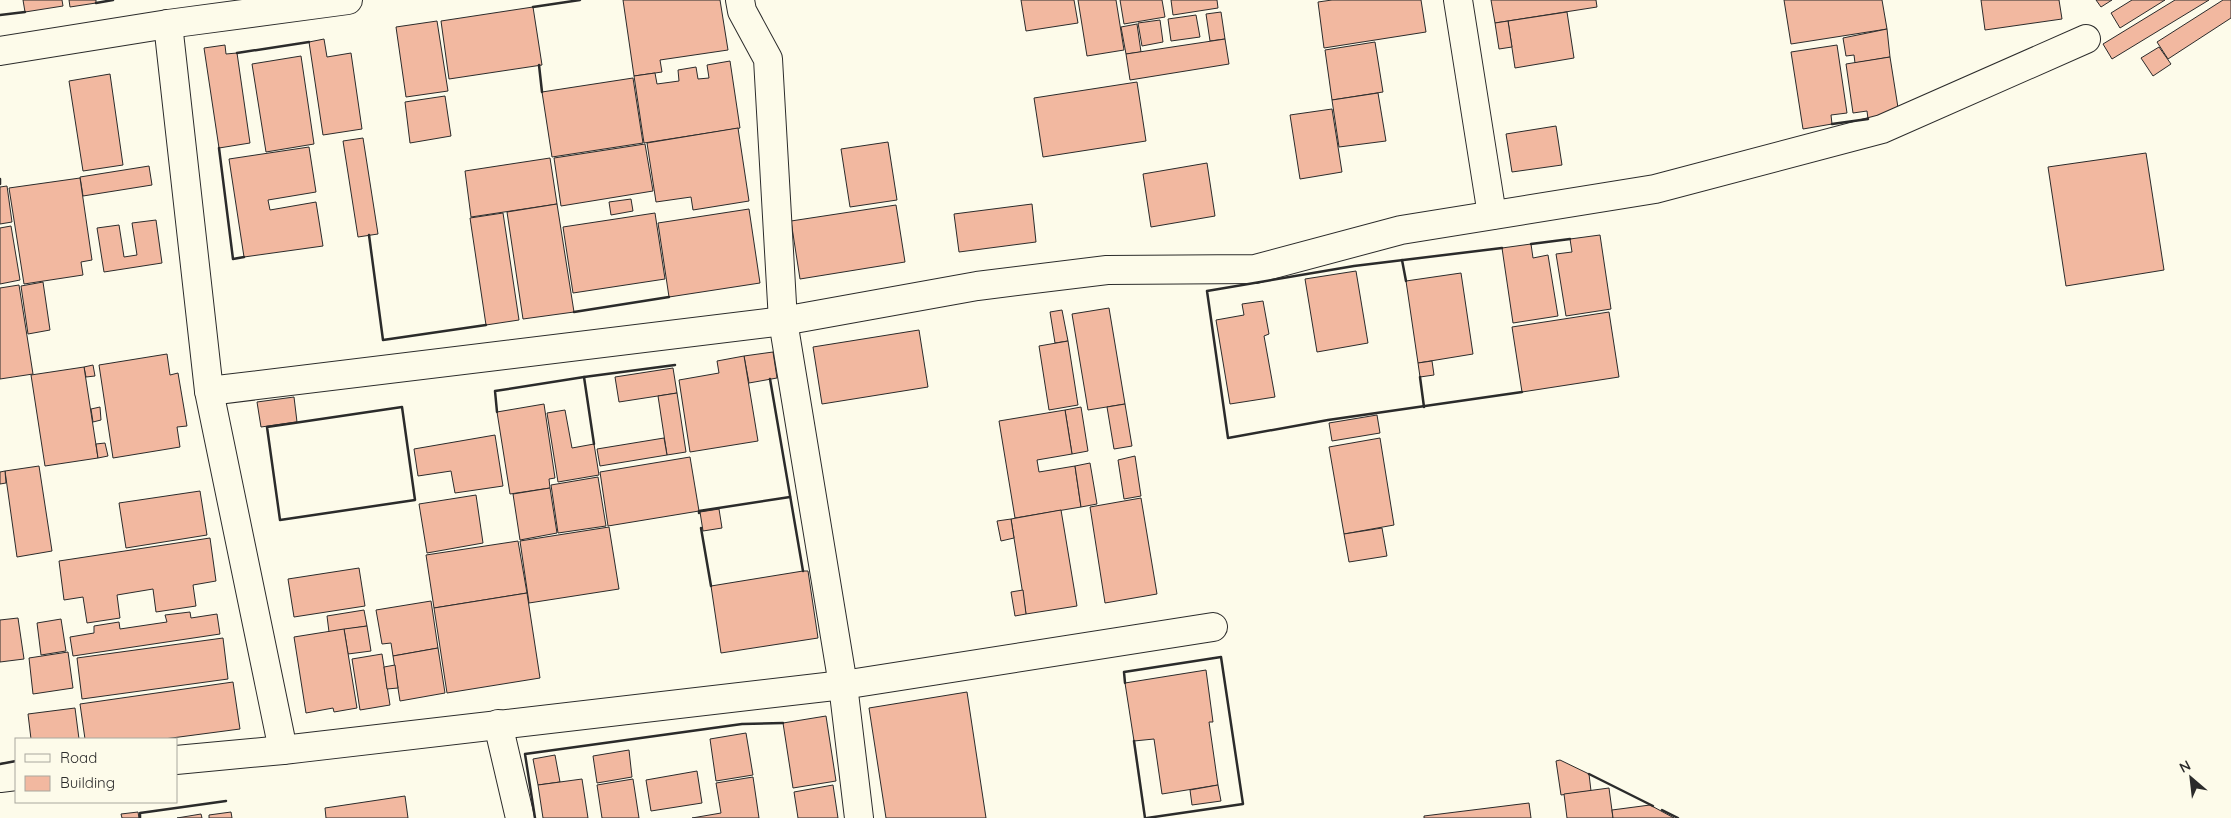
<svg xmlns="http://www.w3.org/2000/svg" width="2231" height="818" font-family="Quicksand,sans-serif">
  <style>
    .building { fill: #f2b8a0; stroke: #2b2b2b }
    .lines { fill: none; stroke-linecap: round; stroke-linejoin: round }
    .minor-casing { stroke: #2b2b2b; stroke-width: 30 }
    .minor { stroke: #fdfbea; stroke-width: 28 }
    .wall { stroke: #2b2b2b; stroke-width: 2.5 }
  </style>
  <rect width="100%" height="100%" fill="#fdfbea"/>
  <g class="building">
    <polygon points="23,0 62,0 63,6 25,12"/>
    <polygon points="69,0 96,0 96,3 70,7"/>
    <polygon points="623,0 720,0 728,50 660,60 662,72 634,76"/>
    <polygon points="1021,0 1074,0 1078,23 1026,31"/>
    <polygon points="1078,0 1116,0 1124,50 1087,56"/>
    <polygon points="1120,0 1162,0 1165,17 1124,24"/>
    <polygon points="1171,0 1217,0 1218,8 1173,15"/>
    <polygon points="1332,0 1421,0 1426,32 1324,48 1318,2"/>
    <polygon points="1491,0 1596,0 1597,7 1495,23"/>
    <polygon points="1784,0 1882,0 1887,29 1791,44"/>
    <polygon points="1981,0 2059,0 2062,19 1985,30"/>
    <polygon points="2096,0 2112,0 2101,7"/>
    <polygon points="2132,0 2165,0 2120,28 2111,13"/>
    <polygon points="2175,0 2209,0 2112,59 2103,44"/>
    <polygon points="2223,0 2231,0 2231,18 2168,59 2157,42"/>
    <polygon points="533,7 542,65 449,79 441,21"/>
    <polygon points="1221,12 1225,39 1210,41 1206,14"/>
    <polygon points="1567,12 1574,58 1515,68 1508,21"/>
    <polygon points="1196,15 1200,37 1171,41 1168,19"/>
    <polygon points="1160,20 1163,42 1142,46 1138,23"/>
    <polygon points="437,21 448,91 406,97 396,27"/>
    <polygon points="1508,21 1512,47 1499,49 1495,23"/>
    <polygon points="1137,24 1141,52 1126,54 1121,27"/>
    <polygon points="1887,29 1890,57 1855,63 1854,55 1846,56 1843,38"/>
    <polygon points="324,39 327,57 351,53 362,129 323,135 309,42"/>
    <polygon points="1225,39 1229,64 1130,80 1126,54"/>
    <polygon points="1375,42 1383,92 1332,100 1325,50"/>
    <polygon points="225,45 226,54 237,53 250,143 219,148 204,48"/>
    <polygon points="1837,45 1847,113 1831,115 1832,124 1803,129 1791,52"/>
    <polygon points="2159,47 2171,64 2153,76 2141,58"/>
    <polygon points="301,56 314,144 266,152 252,64"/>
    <polygon points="1890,57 1899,114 1868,119 1867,111 1853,113 1846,64"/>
    <polygon points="730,61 740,128 644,143 634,76 655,73 657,84 679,81 678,70 696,67 698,79 709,78 707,65"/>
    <polygon points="110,74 123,165 83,171 69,81"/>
    <polygon points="633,78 643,143 552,157 542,92"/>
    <polygon points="1137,82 1146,141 1043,157 1034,98"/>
    <polygon points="1378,93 1386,141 1339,147 1332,100"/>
    <polygon points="445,96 451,136 410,143 405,102"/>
    <polygon points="1332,109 1342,172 1300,179 1290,115"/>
    <polygon points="1556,126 1562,165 1512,172 1506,134"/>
    <polygon points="738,128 749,201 693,210 691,197 656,202 647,143"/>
    <polygon points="363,138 378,234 358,237 343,141"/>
    <polygon points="888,142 897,200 850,207 841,149"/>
    <polygon points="645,144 653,191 561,206 554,158"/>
    <polygon points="309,147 316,192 268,200 270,210 316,202 323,246 244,257 229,159"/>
    <polygon points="2146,153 2164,270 2066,286 2048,167"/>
    <polygon points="550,158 557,204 471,217 465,171"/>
    <polygon points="1207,163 1215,216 1151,227 1143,174"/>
    <polygon points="149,166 152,185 83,196 80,177"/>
    <polygon points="80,178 92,260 81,262 83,275 24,284 9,188"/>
    <polygon points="7,186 12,222 0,224 0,187"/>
    <polygon points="631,199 633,211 611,215 609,202"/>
    <polygon points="557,204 574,312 523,319 507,212"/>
    <polygon points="1032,204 1036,242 959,252 954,214"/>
    <polygon points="896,205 905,262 800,279 791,221"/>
    <polygon points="749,209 760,283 669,297 658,223"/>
    <polygon points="503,213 519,320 486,325 470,218"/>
    <polygon points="655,213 665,279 573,293 563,227"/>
    <polygon points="156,220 162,263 104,272 97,228 119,225 124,257 137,255 132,223"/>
    <polygon points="11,226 20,280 0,284 0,228"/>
    <polygon points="1600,235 1611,309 1566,316 1556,254 1572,252 1570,239"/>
    <polygon points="1531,244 1533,258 1548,255 1558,316 1513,323 1502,248"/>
    <polygon points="1356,271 1368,343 1317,352 1305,279"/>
    <polygon points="1461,273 1473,354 1418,363 1406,281"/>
    <polygon points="43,282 50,330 28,334 21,286"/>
    <polygon points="19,285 33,374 0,379 0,288"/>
    <polygon points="1263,301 1269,334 1264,336 1275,397 1230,404 1216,320 1244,315 1242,304"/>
    <polygon points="1109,308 1125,404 1088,410 1072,314"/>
    <polygon points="1062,310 1068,341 1055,343 1050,312"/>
    <polygon points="1609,312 1619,377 1522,392 1512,327"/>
    <polygon points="919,330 928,387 822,404 813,347"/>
    <polygon points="1068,341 1078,405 1049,410 1039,346"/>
    <polygon points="773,352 777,378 749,383 744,356"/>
    <polygon points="167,354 170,375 178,373 187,426 177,427 180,447 113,458 99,365"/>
    <polygon points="744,356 758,441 690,452 679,380 719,373 717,361"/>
    <polygon points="1432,361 1434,375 1420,377 1418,363"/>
    <polygon points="93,365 95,376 86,377 84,367"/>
    <polygon points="84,367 98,458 45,466 31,375"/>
    <polygon points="673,368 677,393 619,402 615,377"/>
    <polygon points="677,393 686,452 667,455 658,396"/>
    <polygon points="294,397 297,422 261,427 257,402"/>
    <polygon points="544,404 555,478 549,479 550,488 510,494 497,412"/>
    <polygon points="1125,404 1132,446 1114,449 1107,407"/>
    <polygon points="100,407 101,420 93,422 91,409"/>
    <polygon points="1081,407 1088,451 1072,454 1065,410"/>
    <polygon points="565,410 572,448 594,444 599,475 558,482 547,413"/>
    <polygon points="1065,410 1072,454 1037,460 1039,472 1075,466 1081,507 1015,518 999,421"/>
    <polygon points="1377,415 1380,433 1332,441 1329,423"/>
    <polygon points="495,435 503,486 455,493 451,471 418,476 414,449"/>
    <polygon points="664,438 667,455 600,466 597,449"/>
    <polygon points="1380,438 1394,525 1344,534 1329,447"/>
    <polygon points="105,443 108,456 98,458 96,444"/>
    <polygon points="1135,456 1141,496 1124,499 1118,460"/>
    <polygon points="690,457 699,511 608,526 600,472"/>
    <polygon points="1090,463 1097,504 1081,507 1075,466"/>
    <polygon points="39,466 52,551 17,557 5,471"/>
    <polygon points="5,471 6,483 0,484 0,472"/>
    <polygon points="598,477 606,526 558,533 551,485"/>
    <polygon points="550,488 557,533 520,540 513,494"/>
    <polygon points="200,491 207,535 126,548 119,503"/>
    <polygon points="476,495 483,543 427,553 419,504"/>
    <polygon points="1141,498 1157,594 1105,603 1090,507"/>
    <polygon points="719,509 722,528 703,531 700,512"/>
    <polygon points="1061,510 1077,606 1026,614 1011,519"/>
    <polygon points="1011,519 1014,538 1001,541 997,521"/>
    <polygon points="609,527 619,589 529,603 520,541"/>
    <polygon points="1382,528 1387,556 1349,562 1344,534"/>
    <polygon points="210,538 216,581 193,585 196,606 156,612 153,589 117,595 120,618 87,623 83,597 64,600 59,561"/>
    <polygon points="518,541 527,593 434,608 426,555"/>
    <polygon points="359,568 365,606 294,617 288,579"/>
    <polygon points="803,571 808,571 818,638 721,653 711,586"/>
    <polygon points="1023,590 1026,614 1015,616 1011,592"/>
    <polygon points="527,593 540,678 447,693 434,608"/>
    <polygon points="431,601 438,648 393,656 391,643 382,644 376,610"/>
    <polygon points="364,610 367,626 329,632 327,616"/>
    <polygon points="190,612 191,618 217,614 220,634 73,656 70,637 94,633 94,626 119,622 120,629 167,622 165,615"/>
    <polygon points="18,618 24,659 0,662 0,620"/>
    <polygon points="61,619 66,651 41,655 37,623"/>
    <polygon points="367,626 371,651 348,654 344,629"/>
    <polygon points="344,629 357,708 334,712 333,708 306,713 294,637"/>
    <polygon points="223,638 228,679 82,699 77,658"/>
    <polygon points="438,648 445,693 400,701 393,656"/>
    <polygon points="68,652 73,688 33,694 29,658"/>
    <polygon points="382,654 390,705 360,710 352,659"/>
    <polygon points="395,665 398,688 387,689 384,667"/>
    <polygon points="1206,670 1213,722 1209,722 1218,785 1162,794 1154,739 1134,741 1125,683"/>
    <polygon points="233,682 240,729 164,739 85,739 80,704"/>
    <polygon points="967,692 986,818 886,818 869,708"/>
    <polygon points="75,708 79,739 31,739 28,714"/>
    <polygon points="826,716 836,781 793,788 783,723"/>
    <polygon points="746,733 753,775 716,781 710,739"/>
    <polygon points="629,750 632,777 597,783 593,756"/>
    <polygon points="555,755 560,782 538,785 533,759"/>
    <polygon points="1560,760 1589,774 1591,791 1561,795 1556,761"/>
    <polygon points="697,771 702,803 651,811 646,780"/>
    <polygon points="753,777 759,818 692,818 721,813 716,783"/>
    <polygon points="582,779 588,818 543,818 538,785"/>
    <polygon points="633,779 639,818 602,818 597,785"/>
    <polygon points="833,785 838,818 798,818 794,792"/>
    <polygon points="1218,785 1221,801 1192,805 1190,790"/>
    <polygon points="1609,788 1613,818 1567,818 1564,794"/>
    <polygon points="405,796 408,818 326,818 325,808"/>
    <polygon points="1529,803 1531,818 1424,818 1424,816"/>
    <polygon points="1650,805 1674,818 1613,818 1612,810"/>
    <polygon points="138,812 139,818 122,818 121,814"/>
    <polygon points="231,812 232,818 209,818 209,815"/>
    <polygon points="201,814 202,818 177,818"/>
  </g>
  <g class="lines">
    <g class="minor-casing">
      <g id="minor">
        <polyline points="740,0 742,11 768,59 783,321 843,685 859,818"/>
        <polyline points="1458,0 1492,215"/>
        <polyline points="168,24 209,391 283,750"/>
        <polyline points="0,51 168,24 348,0"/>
        <polyline points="209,391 783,321 977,286 1107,270 1255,269 1401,230 1655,189 1882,129 2086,39"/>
        <polyline points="498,724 520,818"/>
        <polyline points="176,760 283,750 843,685 1213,627"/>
        <polyline points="0,778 16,776"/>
      </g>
    </g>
    <use href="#minor" class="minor"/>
    <g class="wall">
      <polyline points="96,3 113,0"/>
      <polyline points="533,7 580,0"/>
      <polyline points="0,15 25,12"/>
      <polyline points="237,53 309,42"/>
      <polyline points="539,65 542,92"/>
      <polyline points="1832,124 1868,119"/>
      <polyline points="219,148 233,259 244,257"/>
      <polyline points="0,179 0,184"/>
      <polyline points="369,235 383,340 486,325"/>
      <polyline points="1531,244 1570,239"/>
      <polyline points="1502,248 1354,266 1207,291 1228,438 1328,420 1522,392"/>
      <polyline points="1402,260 1406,281"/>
      <polyline points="574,312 669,297"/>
      <polyline points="584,377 675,365"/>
      <polyline points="1420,377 1424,407"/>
      <polyline points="770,379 803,571"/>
      <polygon points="402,407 415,500 280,520 267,427"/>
      <polyline points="497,412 495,391 584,377 594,444"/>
      <polyline points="699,513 699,511 790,497"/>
      <polyline points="701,528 711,586"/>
      <polyline points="1125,683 1124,672 1221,657 1243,804 1147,818"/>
      <polyline points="1134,741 1145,818"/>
      <polyline points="0,764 16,761"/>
      <polyline points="1589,774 1653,806"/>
      <polyline points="1662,810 1678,818"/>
      <polyline points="140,818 140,813 226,801"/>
      <polyline points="535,818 525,754 742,724 783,723"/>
    </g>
  </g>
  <rect x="15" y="738" width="162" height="65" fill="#fdfbea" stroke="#a9a89e"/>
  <rect x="25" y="754" width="25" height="8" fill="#fdfbea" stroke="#a9a89e"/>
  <text x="60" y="763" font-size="15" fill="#2b2b2b">Road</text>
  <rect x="25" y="776" width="25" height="15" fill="#f2b8a0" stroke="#a9a89e"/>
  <text x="60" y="788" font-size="15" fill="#2b2b2b">Building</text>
  <g transform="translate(2191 778) rotate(332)" stroke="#fdfbea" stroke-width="4" paint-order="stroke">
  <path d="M0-4L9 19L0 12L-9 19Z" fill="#2b2b2b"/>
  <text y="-8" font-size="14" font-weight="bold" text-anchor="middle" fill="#2b2b2b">N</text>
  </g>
</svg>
